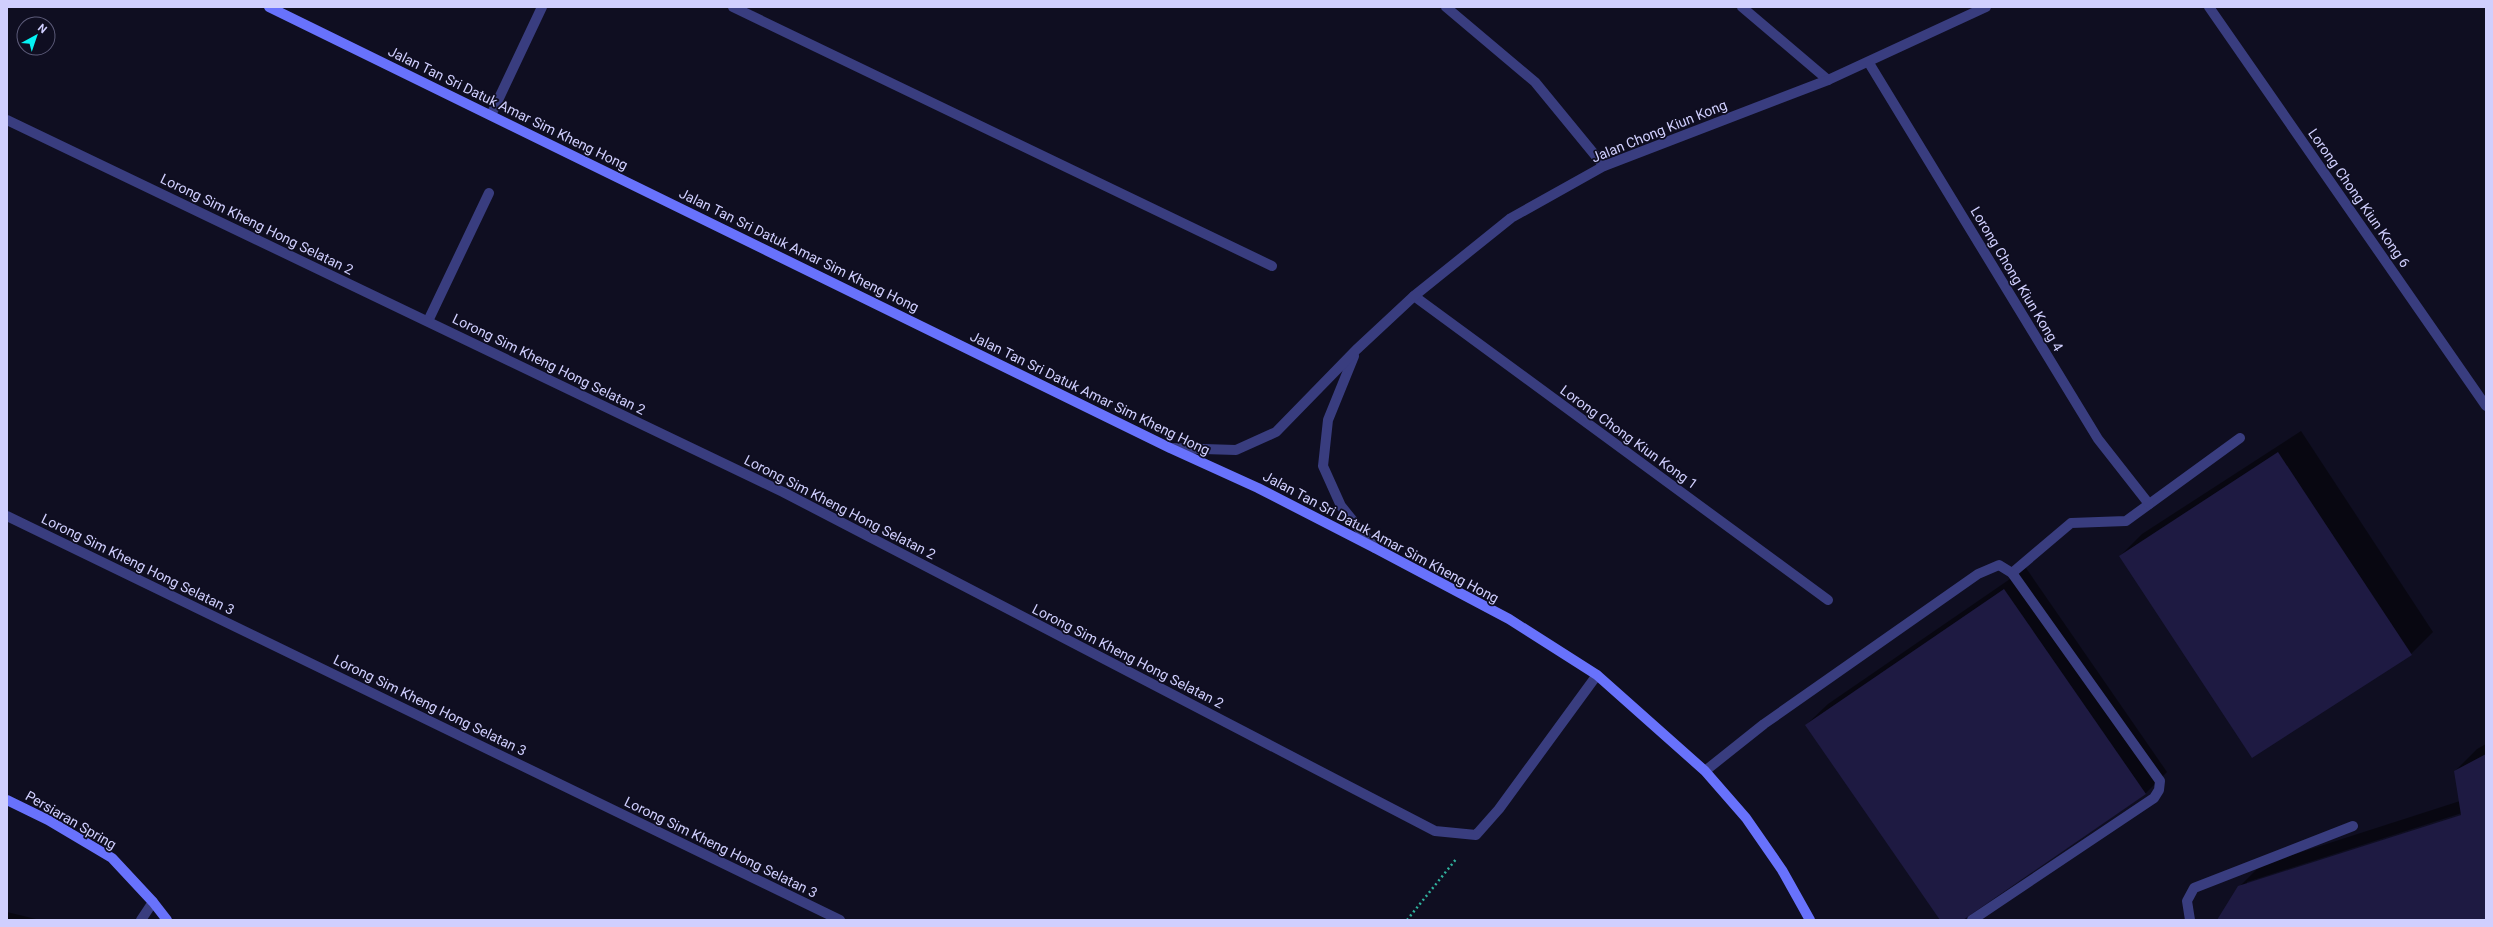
<svg xmlns="http://www.w3.org/2000/svg" width="2493" height="927" font-family="Roboto,sans-serif">
  <style>
    .shadow { fill: #0007; fill-rule: evenodd }
    .building { fill: #1e1a42 }
    .lines { fill: none; stroke-linecap: round; stroke-linejoin: round }
    .path { stroke: #30b19d; stroke-width: 2.5; stroke-dasharray: 2 3; stroke-linecap: butt }
    .lane { stroke: #393d7f; stroke-width: 10 }
    .street { stroke: #393d7f; stroke-width: 10 }
    .secondary { stroke: #6872fc; stroke-width: 10 }
    .labels { text-anchor: middle; dominant-baseline: central; stroke-width: 3.5; stroke-linejoin: round; paint-order: stroke }
    .street-label { font-size: 14px; fill: #d0cffe; stroke: #0f0e21 }
  </style>
  <rect width="100%" height="100%" fill="#0f0e21"/>
  <g class="shadow">
    <polygon points="2301,431 2433,632 2411,654 2120,556 2142,534"/>
    <polygon points="2026,568 2167,772 2145,794 1961,920 1941,920 1806,725 1828,704"/>
    <path d="M 2486,744 L 2486,920 L 2218,920 L 2239,887 L 2261,865 L 2460,801 L 2455,771 L 2477,749 ZM 2465,812 L 2466,814 L 2247,884 L 2247,882 Z"/>
    <polygon points="7,912 40,920 7,920"/>
  </g>
  <g class="building">
    <polygon points="2278,452 2412,655 2252,758 2119,556"/>
    <polygon points="2004,589 2146,794 1963,920 1940,920 1805,725"/>
    <polygon points="2486,754 2486,920 2217,920 2238,886 2461,815 2454,771"/>
  </g>
  <g class="lines">
    <polyline class="path" points="1407,920 1457,858"/>
    <g class="lane">
      <polyline points="428,321 489,193"/>
      <polyline points="2012,573 2071,523 2126,521 2240,438"/>
      <polyline points="1705,771 1764,724 1978,574 1999,565 2012,573 2160,781 2159,790 2154,798 1972,920"/>
      <polyline points="141,920 153,902"/>
    </g>
    <g class="street">
      <polyline points="733,7 1272,266"/>
      <polyline points="1446,7 1535,82 1604,166"/>
      <polyline points="1742,7 1828,80"/>
      <polyline points="2209,7 2486,406"/>
      <polyline points="1869,63 2098,439 2149,504"/>
      <polyline points="491,115 542,7"/>
      <polyline points="7,120 783,492 1435,831 1476,835 1499,809 1597,675"/>
      <polyline points="1414,296 1828,600"/>
      <polyline points="1354,356 1328,420 1323,466 1341,506 1375,548"/>
      <polyline points="1171,448 1236,450 1276,432 1356,350 1414,296 1511,218 1604,166 1828,80 1986,7"/>
      <polyline points="7,516 840,920"/>
      <polyline points="2190,920 2187,901 2194,888 2353,826"/>
    </g>
    <g class="secondary">
      <polyline points="269,7 1170,448 1258,488 1375,548 1509,619 1597,675 1705,771 1746,818 1782,870 1810,920"/>
      <polyline points="7,800 48,820 112,858 153,902 167,920"/>
    </g>
  </g>
  <g class="labels">
    <g class="street-label">
      <text transform="translate(508 108) rotate(26)">Jalan Tan Sri Datuk Amar Sim Kheng Hong</text>
      <text transform="translate(1659 131) rotate(-22)">Jalan Chong Kiun Kong</text>
      <text transform="translate(2359 198) rotate(55)">Lorong Chong Kiun Kong 6</text>
      <text transform="translate(257 224) rotate(26)">Lorong Sim Kheng Hong Selatan 2</text>
      <text transform="translate(799 250) rotate(26)">Jalan Tan Sri Datuk Amar Sim Kheng Hong</text>
      <text transform="translate(2017 279) rotate(59)">Lorong Chong Kiun Kong 4</text>
      <text transform="translate(549 364) rotate(26)">Lorong Sim Kheng Hong Selatan 2</text>
      <text transform="translate(1090 393) rotate(26)">Jalan Tan Sri Datuk Amar Sim Kheng Hong</text>
      <text transform="translate(1629 437) rotate(36)">Lorong Chong Kiun Kong 1</text>
      <text transform="translate(840 507) rotate(27)">Lorong Sim Kheng Hong Selatan 2</text>
      <text transform="translate(1381 537) rotate(28)">Jalan Tan Sri Datuk Amar Sim Kheng Hong</text>
      <text transform="translate(138 564) rotate(26)">Lorong Sim Kheng Hong Selatan 3</text>
      <text transform="translate(1128 656) rotate(27)">Lorong Sim Kheng Hong Selatan 2</text>
      <text transform="translate(430 705) rotate(26)">Lorong Sim Kheng Hong Selatan 3</text>
      <text transform="translate(71 820) rotate(30)">Persiaran Spring</text>
      <text transform="translate(721 847) rotate(26)">Lorong Sim Kheng Hong Selatan 3</text>
    </g>
  </g>
  <rect width="2493" height="927" fill="none" stroke="#d0cffe" stroke-width="16"/>
  <g transform="translate(36 36) rotate(40)"><circle r="19" fill="#0f0e21" stroke="#5c5b79"/>
  <path d="M0-3L7 15L0 10L-7 15Z" fill="#05f2f4"/>
  <text y="-6" font-size="11" font-weight="bold" text-anchor="middle" fill="#d0cffe">N</text>
  </g>
</svg>
